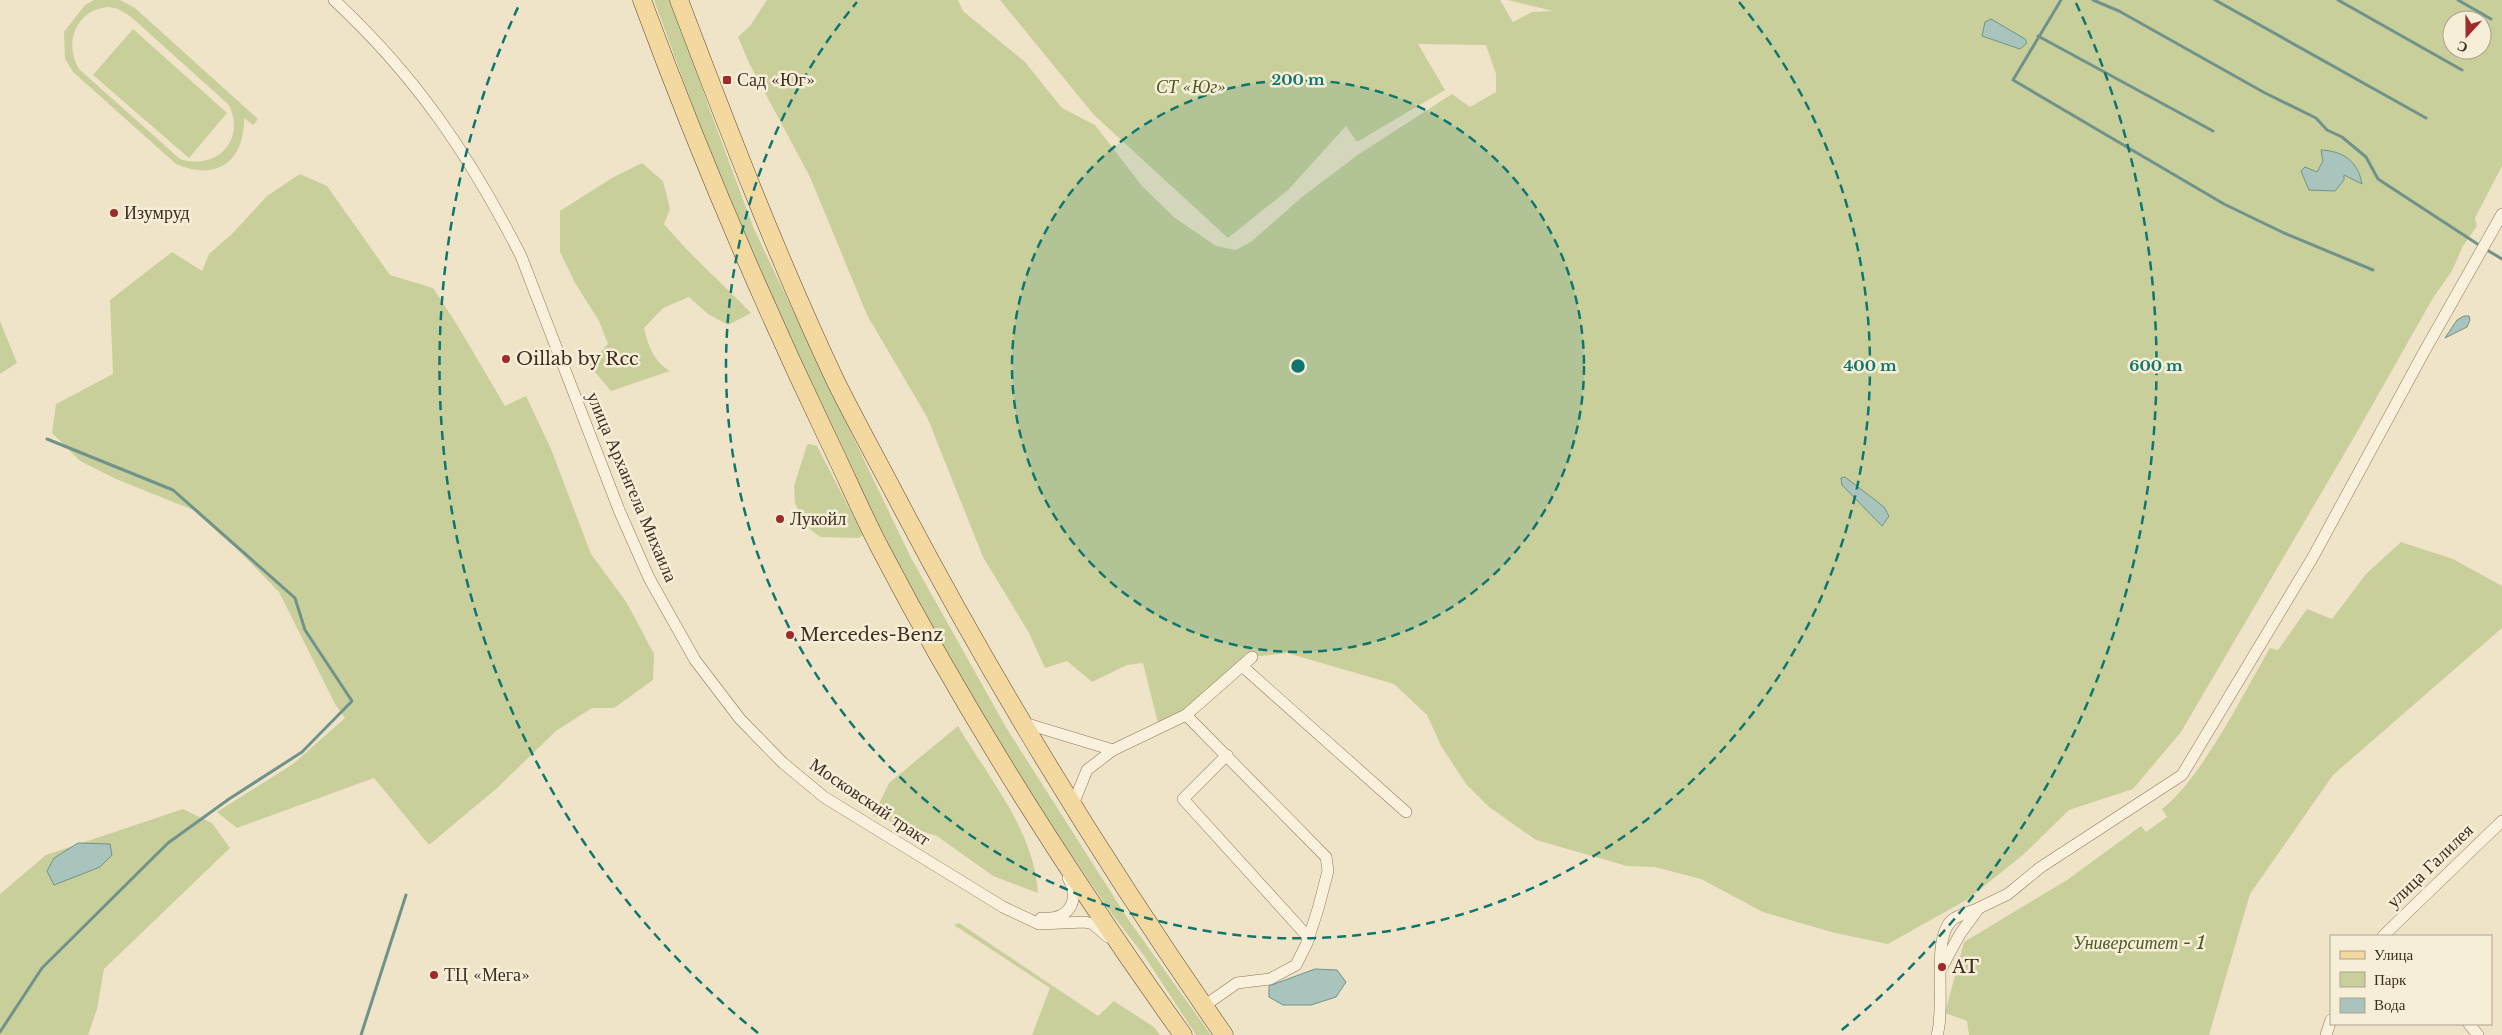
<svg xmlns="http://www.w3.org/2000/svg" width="2502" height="1035" font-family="'Libre Baskerville',serif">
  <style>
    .green { fill: #c9cf9b; fill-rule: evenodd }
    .water { fill: #a9c4bc; stroke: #6f938a }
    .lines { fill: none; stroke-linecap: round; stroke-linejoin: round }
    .stream { stroke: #6f938a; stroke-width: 3 }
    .street-casing { stroke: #8d765c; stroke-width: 12 }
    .primary-casing { stroke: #5b4430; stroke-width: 19 }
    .street { stroke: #faf1dc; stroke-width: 11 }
    .primary { stroke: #f3d9a0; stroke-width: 18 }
    .ring { fill: none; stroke: #0f766e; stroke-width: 2.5; stroke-dasharray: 9 6 }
    .poi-dot { fill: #9e2a2b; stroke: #f7eed8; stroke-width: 2 }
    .labels { text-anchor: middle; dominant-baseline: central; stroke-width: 5; stroke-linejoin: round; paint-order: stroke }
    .poi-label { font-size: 18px; fill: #3d2e20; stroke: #f7eed8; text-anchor: start }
    .park-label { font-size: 18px; font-style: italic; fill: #4d5a26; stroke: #f7eed8 }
    .street-label { font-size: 18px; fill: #3d2e20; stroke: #f7eed8 }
    .centre { fill: #0f766e; stroke: #f7eed8; stroke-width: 2.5 }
    .ring-label { font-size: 15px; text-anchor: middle; font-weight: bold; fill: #0f766e; stroke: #f7eed8; stroke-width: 5; stroke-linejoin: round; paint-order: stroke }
  </style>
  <rect width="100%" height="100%" fill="#f0e4c8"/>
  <g class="green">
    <path d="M 94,0 L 120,0 L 135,8 L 258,119 L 253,125 L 244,118 C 245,161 216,182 176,164 L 73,72 L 65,59 L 64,32 L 85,5 ZM 109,7 L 118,9 L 130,16 L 229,105 C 246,140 217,171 180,159 L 79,69 C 63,42 77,9 109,7 Z"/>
    <polygon points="654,0 672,0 708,105 754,229 910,556 1007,729 1128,919 1211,1035 1196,1035 1145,957 1112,914 1026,789 968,694 883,538 760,274 714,165"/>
    <path d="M 767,0 L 958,0 L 963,11 L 1025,62 L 1062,108 L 1095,125 L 1142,186 L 1175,218 L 1216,246 L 1236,250 L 1251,242 L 1302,197 L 1359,154 L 1452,94 L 1470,107 L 1496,92 L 1496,74 L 1486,45 L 1418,44 L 1445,90 L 1357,142 L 1346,126 L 1288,190 L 1228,238 L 1094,115 L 1000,0 L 1500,0 L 1513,22 L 1532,12 L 1553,11 L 1508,0 L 2502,0 L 2502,166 L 2475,218 L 2477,226 L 2463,246 L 2452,271 L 2433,298 L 2353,439 L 2181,732 L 2133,789 L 2069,810 L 2024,854 L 1968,899 L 1888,944 L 1835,933 L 1763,912 L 1701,879 L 1655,867 L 1627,866 L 1536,840 L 1489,807 L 1466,784 L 1441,746 L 1427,715 L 1394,684 L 1287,653 L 1252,657 L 1186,715 L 1159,727 L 1143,663 L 1127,665 L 1092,682 L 1067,661 L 1045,668 L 1029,633 L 983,557 L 927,417 L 867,315 L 810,177 L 749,63 L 738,37 L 750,26 ZM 2452,20 L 2482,20 L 2482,50 L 2452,50 Z"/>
    <polygon points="133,29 227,113 189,158 93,75"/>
    <path d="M 642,163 L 663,181 L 670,209 L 664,224 C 691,256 722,283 751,313 L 728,325 L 708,314 L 689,297 L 663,308 L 644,328 C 648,345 654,362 670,371 L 611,391 L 589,365 L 608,344 L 599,321 L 575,283 L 560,252 L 560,211 L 612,178 Z"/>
    <polygon points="300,174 327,186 390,275 433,288 456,323 505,406 526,396 551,449 591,554 627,603 654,654 653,680 614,708 592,708 556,731 496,789 429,845 374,778 237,828 217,812 293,764 345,718 335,704 279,592 242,554 193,510 116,479 80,461 52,433 56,404 113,374 110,300 172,252 202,271 209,254 232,234 267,196"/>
    <polygon points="0,321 17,363 0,374"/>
    <polygon points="809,444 817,446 863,535 859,538 820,537 806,526 795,503 794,486 807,445"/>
    <path d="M 2401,542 L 2453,559 L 2502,586 L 2502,628 L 2333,775 L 2250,894 L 2209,1035 L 1969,1035 L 1967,1021 L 1945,1013 L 1964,942 L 2067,880 L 2141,826 L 2146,832 L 2167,817 L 2162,809 C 2202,778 2243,694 2270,648 L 2278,650 L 2307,609 L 2332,619 L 2366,574 Z"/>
    <path d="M 958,726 C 989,779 1034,830 1038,893 L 993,876 L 937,836 L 873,816 L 889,783 Z"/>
    <polygon points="183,809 212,823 230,848 104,969 97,1009 88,1035 0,1035 0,894 46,855"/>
    <polygon points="959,923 1098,1016 1114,1001 1154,1027 1160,1035 1032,1035 1050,988 954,925"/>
  </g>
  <g class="water">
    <polygon points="1991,19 2025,39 2027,43 2020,49 1982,36 1985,22"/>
    <path d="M 2321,150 C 2343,151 2358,161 2362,184 L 2344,175 L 2344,180 L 2335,191 L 2309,190 L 2301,171 L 2305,167 L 2317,172 L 2323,161 Z"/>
    <polygon points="2464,316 2469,316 2470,320 2467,327 2445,338 2457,320"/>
    <polygon points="1845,477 1884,507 1889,516 1882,526 1842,485 1841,478"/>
    <polygon points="78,843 110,844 112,855 100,867 54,885 47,871 54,858"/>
    <polygon points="1315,969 1337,970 1346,982 1336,997 1311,1005 1283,1005 1269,997 1269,986"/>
  </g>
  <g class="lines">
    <g class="stream">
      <polyline points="2061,0 2013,80 2224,204 2284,233 2373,270"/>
      <polyline points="2093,0 2119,11 2265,93 2316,118 2327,130 2342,137 2366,157 2378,179 2479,245"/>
      <polyline points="2215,0 2426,118"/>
      <polyline points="2338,0 2462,70"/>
      <polyline points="2458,0 2491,19"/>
      <polyline points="2038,36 2213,131"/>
      <polyline points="2487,250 2502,259"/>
      <polyline points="0,1032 42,968 168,843 229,799 302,752 352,701 305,630 295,598 173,490 47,439"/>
      <polyline points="361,1035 406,895"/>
    </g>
    <g class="street-casing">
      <g id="street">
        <path d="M 334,0 C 416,76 470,156 521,256 L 619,510 L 649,578 L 695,660 L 740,719 L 783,763 L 824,797 L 1003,907 L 1039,924 L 1085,922 L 1093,924 L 1108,937"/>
        <polyline points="1242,666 1406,812"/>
        <polyline points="1186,715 1326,857 1328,871 1318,909 1307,943 1296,965 1270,979 1237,983 1204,1006"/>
        <polyline points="1021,722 1113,750"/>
        <polyline points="1227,755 1183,799 1309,938"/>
        <polyline points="1072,807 1087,770 1113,750 1186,715 1252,657"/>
        <path d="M 1041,918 C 1068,921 1081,902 1068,878"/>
        <polyline points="2383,936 2502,821"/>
        <polyline points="1941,969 1960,934 1979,908 2008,894 2041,867 2182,775 2313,557 2424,352 2502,214"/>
        <polyline points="2469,1024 2478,1035"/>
        <path d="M 1937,1035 C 1946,1007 1931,938 1952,920 C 1958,915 1970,912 1977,909"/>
        <polyline points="2326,1035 2331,1020"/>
      </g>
    </g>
    <g class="primary-casing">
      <g id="primary">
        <path d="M 642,0 C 697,149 759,295 828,439 C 846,476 862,514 881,550 C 969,719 1072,880 1183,1035"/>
        <path d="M 679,0 C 728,129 777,257 836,382 C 856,422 878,462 899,502 C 996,687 1105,864 1224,1035"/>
      </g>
    </g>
    <use href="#street" class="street"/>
    <use href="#primary" class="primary"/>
  </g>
  <circle cx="1298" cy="366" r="286" fill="#0f766e" fill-opacity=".12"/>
  <g class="ring">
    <circle cx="1298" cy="366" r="286"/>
    <path d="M1739 2A572 572 0 1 1 857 2"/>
    <path d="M758 1033A858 858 0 0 1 520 3M2076 3A858 858 0 0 1 1838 1033"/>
  </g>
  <g class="poi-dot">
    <rect x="722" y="75" width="10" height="10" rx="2.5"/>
    <circle cx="114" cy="213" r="5"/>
    <circle cx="506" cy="359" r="5"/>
    <circle cx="780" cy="519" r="5"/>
    <circle cx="790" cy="635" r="5"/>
    <circle cx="1942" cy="967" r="5"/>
    <circle cx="434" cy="975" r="5"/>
  </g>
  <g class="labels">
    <g class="poi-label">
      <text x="737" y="80">Сад «Юг»</text>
      <text x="124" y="213">Изумруд</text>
      <text x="516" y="359">Oillab by Rcc</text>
      <text x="790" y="519">Лукойл</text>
      <text x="800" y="635">Mercedes-Benz</text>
      <text x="1952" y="967">AT</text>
      <text x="444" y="975">ТЦ «Мега»</text>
    </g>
    <g class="park-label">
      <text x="1191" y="87">СТ «Юг»</text>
      <text x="2139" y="943">Университет - 1</text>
    </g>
    <g class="street-label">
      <text transform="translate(632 487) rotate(67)">улица Архангела Михаила</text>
      <text transform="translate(870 802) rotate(34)">Московский тракт</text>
      <text transform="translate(2430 866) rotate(-44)">улица Галилея</text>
    </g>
  </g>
  <circle cx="1298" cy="366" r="8" class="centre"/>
  <g class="ring-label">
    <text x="1298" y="85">200 m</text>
    <text x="1870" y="371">400 m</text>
    <text x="2156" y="371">600 m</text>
  </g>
  <rect x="2330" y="935" width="162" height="90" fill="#f7eed8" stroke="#ada18e"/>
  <rect x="2340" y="951" width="25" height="8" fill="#f3d9a0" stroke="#ada18e"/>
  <text x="2374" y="960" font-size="15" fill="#3d2e20">Улица</text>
  <rect x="2340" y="972" width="25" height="15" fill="#c9cf9b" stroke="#ada18e"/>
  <text x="2374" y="985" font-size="15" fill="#3d2e20">Парк</text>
  <rect x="2340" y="998" width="25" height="15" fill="#a9c4bc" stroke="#ada18e"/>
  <text x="2374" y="1010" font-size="15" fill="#3d2e20">Вода</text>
  <g transform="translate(2467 35) rotate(201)"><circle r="24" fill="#f7eed8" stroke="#ada18e"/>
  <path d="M0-4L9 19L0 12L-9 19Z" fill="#9e2a2b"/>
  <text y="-8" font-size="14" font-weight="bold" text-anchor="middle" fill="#3d2e20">С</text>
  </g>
</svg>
